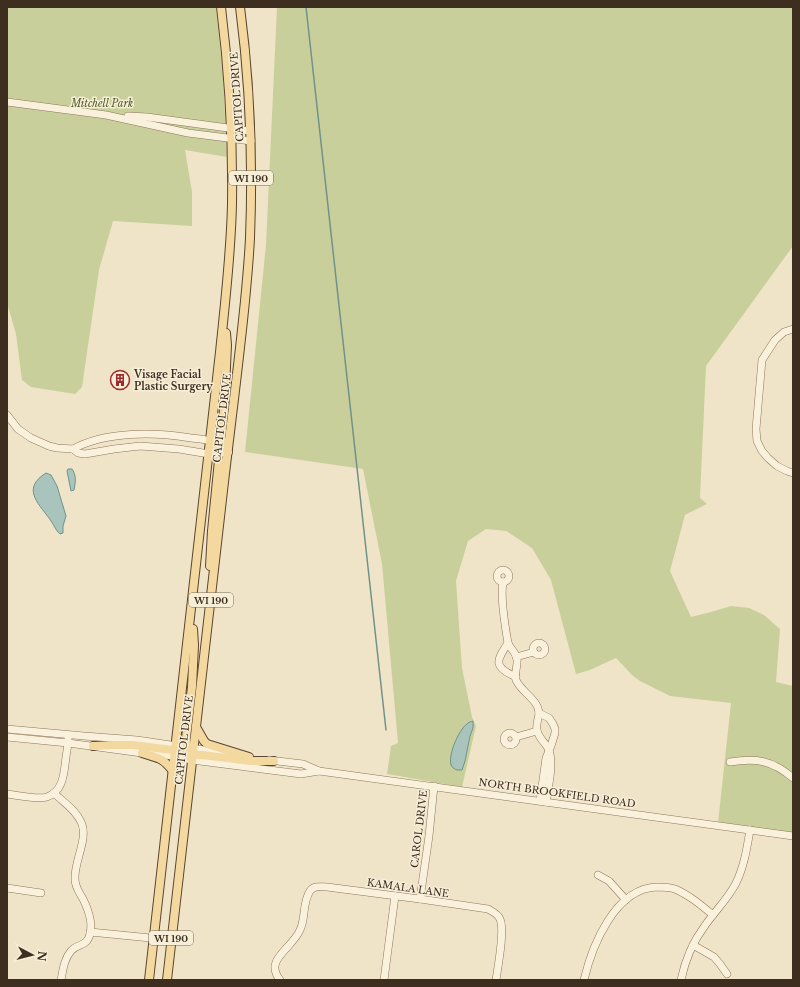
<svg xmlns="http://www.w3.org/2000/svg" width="800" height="987" font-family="'Libre Baskerville',serif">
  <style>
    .green { fill: #c9cf9b }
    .water { fill: #a9c4bc; stroke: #6f938a }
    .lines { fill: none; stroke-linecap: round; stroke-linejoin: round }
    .stream { stroke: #6f938a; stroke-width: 1.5 }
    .minor-casing { stroke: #8d765c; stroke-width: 8 }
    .major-casing { stroke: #5b4430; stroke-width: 10 }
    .minor { stroke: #faf1dc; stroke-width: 7 }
    .major { stroke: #f3d9a0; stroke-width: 8 }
    .labels { text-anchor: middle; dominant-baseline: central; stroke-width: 3; stroke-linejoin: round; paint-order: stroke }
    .shield { fill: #f7eed8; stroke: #756857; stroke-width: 1 }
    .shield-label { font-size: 9px; font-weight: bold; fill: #3d2e20 }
    .street-label { font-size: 10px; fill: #3d2e20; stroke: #f7eed8 }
    .park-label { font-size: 10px; font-style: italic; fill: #4d5a26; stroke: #f7eed8 }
    .poi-label { font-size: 10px; font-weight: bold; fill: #3d2e20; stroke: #f7eed8; text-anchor: start }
  </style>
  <rect width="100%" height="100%" fill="#f0e4c8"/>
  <g class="green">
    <polygon points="7,7 216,7 223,73 227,157 185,150 192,192 192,226 113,221 99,270 82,387 75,394 31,387 22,380 16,334 7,303"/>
    <polygon points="277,7 793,7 793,246 706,366 700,498 707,504 685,515 670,571 691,617 711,612 731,606 749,608 764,615 780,629 776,682 793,686 793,833 718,823 731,703 670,696 640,681 632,675 616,658 590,670 576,674 551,580 532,548 506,531 486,529 468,541 456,581 462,668 472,717 476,726 462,787 387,774 391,746 398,743 382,564 363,469 245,452 266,245"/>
  </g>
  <g class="water">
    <path d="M 68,469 L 72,469 C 75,473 76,479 75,484 C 75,486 74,488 74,490 L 71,491 L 67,471 Z"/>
    <path d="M 46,473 L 51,475 L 57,486 L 66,516 L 63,526 L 63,533 L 60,534 C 56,531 53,523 49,518 C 37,502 22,488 46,473 Z"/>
    <path d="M 473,721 L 473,728 L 470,736 L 465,761 L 462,770 L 457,770 C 456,770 452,767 452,767 C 446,758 459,729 467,724 C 468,722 471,722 473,721 Z"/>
  </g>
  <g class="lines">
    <polyline class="stream" points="306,7 386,730"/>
    <g class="minor-casing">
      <g id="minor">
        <polyline points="7,102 106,115 188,133 251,141"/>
        <polyline points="128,116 147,117 250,131"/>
        <polyline points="793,329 784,332 775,340 762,360 756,429 757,441 762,451 768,458 777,466 787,471 793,473"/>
        <polyline points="7,415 18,429 31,438 49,446 57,448 73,449 78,453 85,454 114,449 140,446 179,449 209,454 228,452"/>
        <path d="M 73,449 C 106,431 155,432 191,438 C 199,439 208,439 215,443"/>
        <circle cx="503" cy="576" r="6"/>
        <path d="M 503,582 C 500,598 505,626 508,643 C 510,649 516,652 517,659 C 518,666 514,673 516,680 C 519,688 531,696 536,704 C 543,715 535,720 537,730 C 539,740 547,743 549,751 C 554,764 548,788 546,802"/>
        <circle cx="539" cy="649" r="6"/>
        <path d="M 508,643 C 496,661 493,667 516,677"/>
        <polyline points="516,657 534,652"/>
        <polyline points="539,713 549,718 553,724 555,729 555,733 551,746 546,758 540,801"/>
        <polyline points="7,729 84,736 137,740 231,754"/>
        <circle cx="510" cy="739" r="6"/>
        <polyline points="7,737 68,743 142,753 166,755 192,760 301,774 319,771"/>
        <polyline points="516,737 537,731"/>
        <polyline points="269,760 303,764 319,771 793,836"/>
        <path d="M 730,762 C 756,758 772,760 793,778"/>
        <path d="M 54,793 C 63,802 76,810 81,822 C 89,838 74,861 75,879 C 75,887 79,892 83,899 C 88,909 93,922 90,934 C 87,947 78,943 71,951 C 64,959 63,970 61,980"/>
        <path d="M 7,794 C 17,795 38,800 47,797 C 64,791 64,772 66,757 C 67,751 68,745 68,739"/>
        <polyline points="598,875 609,881 626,900"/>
        <polyline points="7,888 41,893"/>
        <polyline points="420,899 429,836 434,786"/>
        <polyline points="90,932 171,940"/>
        <polyline points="693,945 714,957 720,964 727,974"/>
        <path d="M 280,980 C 276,975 273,969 276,962 C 281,951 295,942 300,930 C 306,918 302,903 310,891 C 314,885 321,887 327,887 L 420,899 L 488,909 C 493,912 498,914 500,919 C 505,930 498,966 496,980"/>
        <polyline points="384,980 395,896"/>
        <path d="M 584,980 C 592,946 615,888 657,887 C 663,887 669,887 675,889 C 689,895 701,905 713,915"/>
        <path d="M 681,980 C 685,961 692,943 704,927 C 714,912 728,899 736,883 C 744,867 747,848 750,830"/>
      </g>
    </g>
    <g class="major-casing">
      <g id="major">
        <polyline points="226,333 227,345 224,410 221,438 223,444 228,452"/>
        <polyline points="210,440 217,448 219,460 212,531 210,566"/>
        <polyline points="196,727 204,741 207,744 249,757"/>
        <polyline points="93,746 114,745 133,745 180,751"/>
        <path d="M 142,753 C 158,758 162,757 173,771"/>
        <polyline points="187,755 202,755 251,761 274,761"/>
        <polyline points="192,760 188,755 186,738 192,687 194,645 193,629"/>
        <path d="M 149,980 L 220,352 C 225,303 231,254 232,204 C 233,138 229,72 221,7"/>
        <path d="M 167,980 C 185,814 206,648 224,482 C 231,422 239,362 245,301 C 247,280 249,259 250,238 C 253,161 250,83 240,7"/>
      </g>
    </g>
    <use href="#minor" class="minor"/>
    <use href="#major" class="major"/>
  </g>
  <defs>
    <g id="building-ring" transform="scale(1)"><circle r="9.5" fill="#f7eed8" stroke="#9e2a2b" stroke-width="1.5"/><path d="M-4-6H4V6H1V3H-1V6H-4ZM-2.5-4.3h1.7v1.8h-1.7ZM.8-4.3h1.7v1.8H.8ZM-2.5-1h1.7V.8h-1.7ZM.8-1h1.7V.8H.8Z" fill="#9e2a2b"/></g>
  </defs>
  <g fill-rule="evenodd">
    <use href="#building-ring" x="120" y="380"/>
  </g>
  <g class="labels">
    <g class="shield">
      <rect x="229" y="171" width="44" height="14" rx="3"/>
      <rect x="189" y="593" width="44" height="14" rx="3"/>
      <rect x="149" y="931" width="44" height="14" rx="3"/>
    </g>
    <g class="shield-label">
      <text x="251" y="178">WI 190</text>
      <text x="211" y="600">WI 190</text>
      <text x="171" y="938">WI 190</text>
    </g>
    <g class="street-label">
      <text transform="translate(237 97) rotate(-94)">CAPITOL DRIVE</text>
      <text transform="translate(222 418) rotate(-83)">CAPITOL DRIVE</text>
      <text transform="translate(184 740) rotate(-83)">CAPITOL DRIVE</text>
      <text transform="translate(557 793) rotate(8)">NORTH BROOKFIELD ROAD</text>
      <text transform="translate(419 829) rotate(-83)">CAROL DRIVE</text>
      <text transform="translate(408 888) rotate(8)">KAMALA LANE</text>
    </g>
    <g class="park-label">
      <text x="102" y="103">Mitchell Park</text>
    </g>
    <g class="poi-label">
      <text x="134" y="374">Visage Facial<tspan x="134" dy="12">Plastic Surgery</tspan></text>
    </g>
  </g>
  <rect width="800" height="987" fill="none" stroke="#3d2e20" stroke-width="16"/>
  <g transform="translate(32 955) rotate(97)" stroke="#f7eed8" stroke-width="3" paint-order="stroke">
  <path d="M0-3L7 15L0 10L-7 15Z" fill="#3d2e20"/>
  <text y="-6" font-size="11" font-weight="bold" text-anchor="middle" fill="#3d2e20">N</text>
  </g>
</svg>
